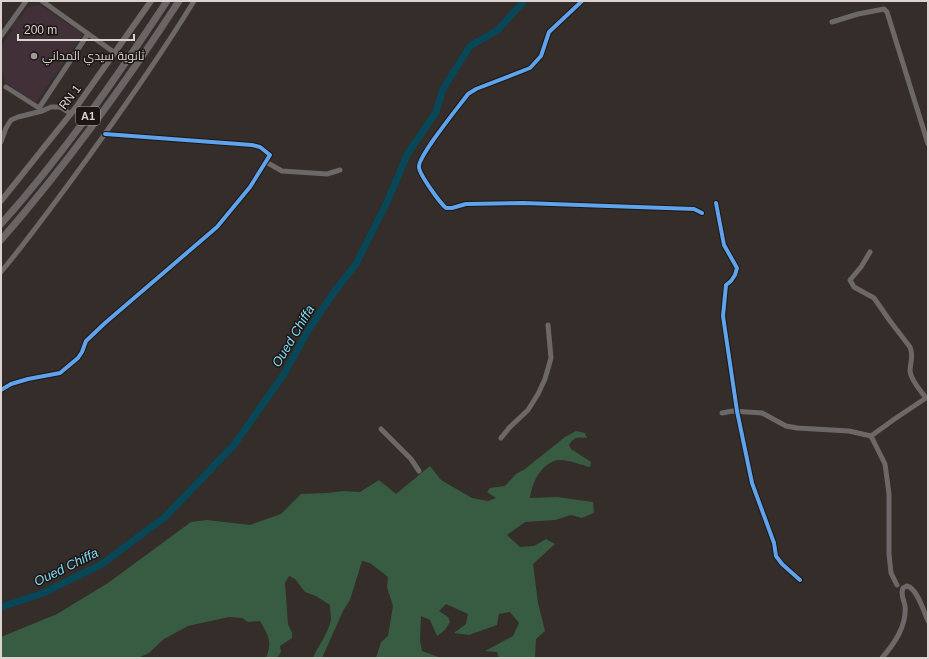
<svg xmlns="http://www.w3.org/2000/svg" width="929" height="659" font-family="Helvetica,Cairo,sans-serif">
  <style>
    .education { fill: #413037 }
    .forest { fill: #375c41 }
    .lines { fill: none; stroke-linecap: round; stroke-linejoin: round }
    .river { stroke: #074758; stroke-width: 7 }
    .minor { stroke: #6b6867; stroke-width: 5 }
    .major { stroke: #6e6866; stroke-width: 6 }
    .highway { stroke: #6b6464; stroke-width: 7 }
    .cycleway-casing { stroke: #1b1613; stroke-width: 6 }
    .cycleway { stroke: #60a3ed; stroke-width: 4 }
    .poi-dot { fill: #a19995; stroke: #1b1613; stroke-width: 1.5 }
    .labels { text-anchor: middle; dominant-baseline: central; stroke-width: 3; stroke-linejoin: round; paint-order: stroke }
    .shield { fill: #1b1613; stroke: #a19a97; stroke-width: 1 }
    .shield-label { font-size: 11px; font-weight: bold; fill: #dbd3cf }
    .poi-label { font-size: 12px; fill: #dbd3cf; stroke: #1b1613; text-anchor: start }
    .street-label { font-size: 12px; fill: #dbd3cf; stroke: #1b1613 }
    .water-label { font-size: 13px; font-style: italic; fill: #7fdcfb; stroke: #1b1613 }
  </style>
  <rect width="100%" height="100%" fill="#342d2a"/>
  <polygon class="education" points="40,5 83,34 36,103 5,82 1,65 1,47 13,29 10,28 14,20 18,18 19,20 28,7"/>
  <path class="forest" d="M 576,431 L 585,433 L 587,438 C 578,437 574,437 569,445 L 571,449 L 591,462 L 590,467 C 581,465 563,457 554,461 C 539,467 532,484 530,498 L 557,497 L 593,502 L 594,513 L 582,518 L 571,515 L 555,520 L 525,522 L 507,535 L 520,547 L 534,546 L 546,539 L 555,544 L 533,564 L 538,603 L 545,631 L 536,639 L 535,658 L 499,658 L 497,652 L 485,651 L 513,636 L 519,623 L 510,612 L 499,614 L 497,625 L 469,635 L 454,633 L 466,624 L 468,614 L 446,604 L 439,611 L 448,617 L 450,622 L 445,630 L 437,636 L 430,620 L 421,616 L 420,640 L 422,651 L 441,658 L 376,658 L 381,642 L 388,636 L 393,606 L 387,587 L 388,577 L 370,563 L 362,561 L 350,600 L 343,611 L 322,658 L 313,658 C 318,645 329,633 331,619 C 331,615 330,609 330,605 L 316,596 L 305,592 L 295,579 L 289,576 L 285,583 L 288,624 L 292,633 L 292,638 L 280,646 L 281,652 L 277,658 L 266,658 C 273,641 268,635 260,621 L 248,622 L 242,618 L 229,617 L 188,626 L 164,639 L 149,653 L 138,658 L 1,658 L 1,637 L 57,614 L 108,583 L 191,522 L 207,520 L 250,525 L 281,514 L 301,494 L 327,493 L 344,491 L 360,492 L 379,480 L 396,494 L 430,466 L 441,480 L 472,498 L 488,501 L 496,498 L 487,492 L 490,488 L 505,486 L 516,474 L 525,469 L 565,437 Z"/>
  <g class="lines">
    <polyline class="river" points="1,607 41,594 102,564 165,517 234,445 284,374 309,329 334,292 356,264 387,202 408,153 436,112 443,89 470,46 498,30 524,1"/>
    <g class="minor">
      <polyline points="42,1 115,53"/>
      <path d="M 582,1 L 549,32 L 541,56 L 530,68 L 476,89 L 468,94 C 460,105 418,156 419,167 C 419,174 440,203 446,208 L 452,208 L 466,204 L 523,203 L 694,209 L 702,213"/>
      <polyline points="832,22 858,14 884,9 887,12 928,144"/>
      <polyline points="1,36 26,1"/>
      <polyline points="6,87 39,108 88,34"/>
      <polyline points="1,142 6,128 11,120 18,117 42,111 51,107 60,107 71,114"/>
      <polyline points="266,162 282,171 327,174 340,170"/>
      <polyline points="716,203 724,245 737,268 735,275 731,281 726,285 723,316 737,411 752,483 774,543 776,556 782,564 800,580"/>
      <path d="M 870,252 L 861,267 L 850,280 L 854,287 L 874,298 L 890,321 L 910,347 C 914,355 910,363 910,371 C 911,381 921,391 926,398 L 896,418 L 871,436"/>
      <path d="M 1,272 C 31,236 59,197 87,159 C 124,107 161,55 194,1"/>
      <polyline points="1,390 11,384 28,379 60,373 78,358 82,352 86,341 105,323 217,227 250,187 270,155 260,147 252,145 105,134"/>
      <polyline points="722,413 733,411 762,413 786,426 797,428 849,431 871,436"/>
      <polyline points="381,429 411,459 419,471"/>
      <polyline points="871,436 885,464 889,494 889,554 891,573 897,585"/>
      <polyline points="501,438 509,428 528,410 538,394 545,379 551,358 548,325"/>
      <path d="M 882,658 C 894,644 907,626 905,606 C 904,599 900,595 903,588 L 907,586 C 917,588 924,612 928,621"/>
    </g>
    <polyline class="major" points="1,201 77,106 151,1"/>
    <g class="highway">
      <path d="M 1,224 C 63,155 116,78 167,1"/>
      <path d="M 1,240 C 66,165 125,84 179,1"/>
    </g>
    <g class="cycleway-casing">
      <g id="cycleway">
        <path d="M 582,1 L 549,32 L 541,56 L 530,68 L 476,89 L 468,94 C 460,105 418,156 419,167 C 419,174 440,203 446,208 L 452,208 L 466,204 L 523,203 L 694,209 L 702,213"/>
        <polyline points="716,203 724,245 737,268 735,275 731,281 726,285 723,316 737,411 752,483 774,543 776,556 782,564 800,580"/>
        <polyline points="1,390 11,384 28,379 60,373 78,358 82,352 86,341 105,323 217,227 250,187 270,155 260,147 252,145 105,134"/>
      </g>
    </g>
    <use href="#cycleway" class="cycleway"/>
  </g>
  <circle class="poi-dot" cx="34" cy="56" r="4"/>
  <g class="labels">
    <rect class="shield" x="76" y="107" width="24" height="18" rx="3"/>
    <g class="shield-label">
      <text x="88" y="116">A1</text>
    </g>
    <g class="poi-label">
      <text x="42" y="56">ثانوية سيدي المداني</text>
    </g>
    <g class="street-label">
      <text transform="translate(70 97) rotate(-52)">RN 1</text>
    </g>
    <g class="water-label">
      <text transform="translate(293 336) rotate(-59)">Oued Chiffa</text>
      <text transform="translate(66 567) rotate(-26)">Oued Chiffa</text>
    </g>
  </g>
  <rect width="929" height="659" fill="none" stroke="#dbd3cf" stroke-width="4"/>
  <path d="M18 34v6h116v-6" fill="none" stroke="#dbd3cf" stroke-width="2"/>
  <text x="24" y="34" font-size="12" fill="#dbd3cf" stroke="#1b1613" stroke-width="3" paint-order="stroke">200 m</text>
</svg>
